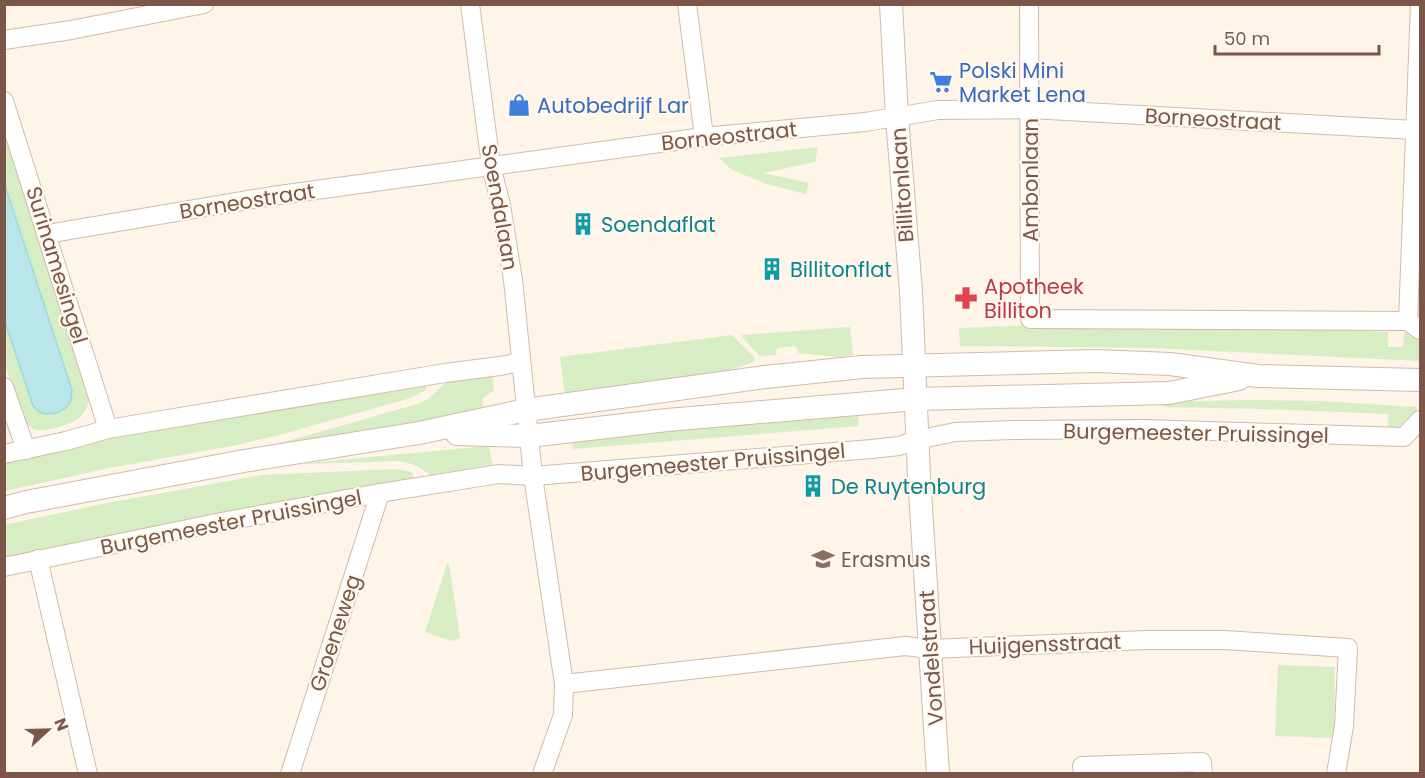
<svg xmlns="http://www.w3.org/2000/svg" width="1425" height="778" font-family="Poppins,sans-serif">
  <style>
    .green { fill: #d7eec4 }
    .water { fill: #b9e6ea; stroke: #9fd7dd; stroke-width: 1.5 }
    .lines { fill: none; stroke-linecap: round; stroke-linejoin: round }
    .minor-casing { stroke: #d2baab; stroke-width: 20 }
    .tertiary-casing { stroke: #d2baab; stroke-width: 24 }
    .minor { stroke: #fff; stroke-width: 18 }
    .tertiary { stroke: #fff; stroke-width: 22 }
    .labels { text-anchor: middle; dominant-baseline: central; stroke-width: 4.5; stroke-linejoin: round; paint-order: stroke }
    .shop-label { font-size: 21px; fill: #366cbe; stroke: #fff8ef; text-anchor: start }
    .street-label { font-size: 21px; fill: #7b5749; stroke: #fff8ef }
    .culture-label { font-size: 21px; fill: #0d838f; stroke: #fff8ef; text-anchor: start }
    .health-label { font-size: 21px; fill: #be3a42; stroke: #fff8ef; text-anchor: start }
    .education-label { font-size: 21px; fill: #785e54; stroke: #fff8ef; text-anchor: start }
  </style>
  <rect width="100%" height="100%" fill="#fef4e7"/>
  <g class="green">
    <path d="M 4,132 L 89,393 C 89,402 88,409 82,415 C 75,424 44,433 33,429 C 27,426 23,421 21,415 L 5,365 L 5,322 L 33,406 L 36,410 L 72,390 L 5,182 Z"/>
    <polygon points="818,147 815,162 763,173 809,183 806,194 767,184 732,170 719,158"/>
    <polygon points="1060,324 1288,327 1388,332 1388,347 1403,347 1404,332 1413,334 1420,340 1420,361 1151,348 960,346 959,328"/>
    <polygon points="850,327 853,355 838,357 798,353 796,346 777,348 776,355 760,356 743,338 742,335"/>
    <polygon points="732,335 754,357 754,362 708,377 565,396 560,357"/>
    <polygon points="492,373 494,390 482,399 484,410 282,444 281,443 417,404 428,399 449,380"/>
    <polygon points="426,385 426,390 411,398 279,435 232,446 109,468 5,491 4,462 147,430"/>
    <path d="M 1248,400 L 1321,401 L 1417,407 L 1418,409 C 1409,417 1401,429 1388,429 L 1388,414 L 1261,409 L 1163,407 L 1163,402 Z"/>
    <polygon points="858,416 859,426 573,449 572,439"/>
    <path d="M 489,446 L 493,468 L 431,476 C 420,467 414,464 400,461 L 306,464 L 306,463 Z"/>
    <polygon points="395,469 412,472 414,479 232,512 230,511 208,515 207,517 5,560 4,525 107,503 261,475"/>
    <polygon points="447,564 449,564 460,638 451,641 425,632"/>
    <polygon points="1278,665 1335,667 1334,738 1275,736"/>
  </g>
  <polygon class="water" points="4,182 72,390 71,400 67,407 57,413 45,414 41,413 33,406 5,322"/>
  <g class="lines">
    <g class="minor-casing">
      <g id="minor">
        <polyline points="470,4 491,166 501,205 513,280 533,476 564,684 563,715 542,774"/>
        <polyline points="687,4 704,137"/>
        <polyline points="1029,4 1030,319 1408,321 1420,330"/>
        <polyline points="4,40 71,30 204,4"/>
        <polyline points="4,101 108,429"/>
        <polyline points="47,234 272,196 704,137 865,122 938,110 1030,109 1415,130"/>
        <polyline points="1408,321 1420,4"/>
        <polyline points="4,387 26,450"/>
        <polyline points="4,454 66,441 108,429 445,373 500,366 521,362"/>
        <polyline points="38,559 88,774"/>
        <polyline points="4,567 221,522 380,493 499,474 533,476 872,449 899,446 917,440 955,432 1013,430 1145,429 1404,437 1420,420"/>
        <polyline points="564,684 905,646 931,649 1146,640 1224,640 1348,648 1344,726 1336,774"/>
        <polyline points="290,774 380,493"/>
        <polyline points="1083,774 1082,766 1202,762 1203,774"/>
      </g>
    </g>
    <g class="tertiary-casing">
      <g id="tertiary">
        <polyline points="891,4 897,117 911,292 919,476 938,774"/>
        <polyline points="457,434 529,436 667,420 916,399 1169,393 1239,379"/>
        <polyline points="4,508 26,502 244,461 419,433 526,410 765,377 862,367 1096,361 1170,364 1258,376 1420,380"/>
      </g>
    </g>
    <use href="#minor" class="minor"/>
    <use href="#tertiary" class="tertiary"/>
  </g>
  <defs>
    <g id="supermarket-bare" transform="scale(1.8)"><path d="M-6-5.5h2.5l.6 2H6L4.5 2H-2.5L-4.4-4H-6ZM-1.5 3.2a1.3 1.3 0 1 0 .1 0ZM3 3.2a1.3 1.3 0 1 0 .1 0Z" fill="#3f7fe0" stroke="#fff8ef" stroke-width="2.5" paint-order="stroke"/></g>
    <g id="shop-bare" transform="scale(1.8)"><path d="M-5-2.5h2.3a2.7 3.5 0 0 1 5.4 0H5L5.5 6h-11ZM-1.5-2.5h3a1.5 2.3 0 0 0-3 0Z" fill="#3f7fe0" stroke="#fff8ef" stroke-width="2.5" paint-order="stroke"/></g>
    <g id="building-bare" transform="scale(1.8)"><path d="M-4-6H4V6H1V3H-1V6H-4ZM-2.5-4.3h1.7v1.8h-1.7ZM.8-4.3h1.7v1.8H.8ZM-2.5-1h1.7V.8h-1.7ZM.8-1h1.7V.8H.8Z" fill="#0f9aa8" stroke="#fff8ef" stroke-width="2.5" paint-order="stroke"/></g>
    <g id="pharmacy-bare" transform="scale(1.8)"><path d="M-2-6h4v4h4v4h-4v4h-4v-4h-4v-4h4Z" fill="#e0444e" stroke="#fff8ef" stroke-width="2.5" paint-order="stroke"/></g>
    <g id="school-bare" transform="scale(1.8)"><path d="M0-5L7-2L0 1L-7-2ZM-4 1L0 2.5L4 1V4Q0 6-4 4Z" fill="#8d6e63" stroke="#fff8ef" stroke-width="2.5" paint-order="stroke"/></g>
  </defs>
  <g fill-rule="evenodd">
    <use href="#supermarket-bare" x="941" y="82"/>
    <use href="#shop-bare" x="519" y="105"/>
    <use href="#building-bare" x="583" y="224"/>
    <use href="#building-bare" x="772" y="269"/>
    <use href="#pharmacy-bare" x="966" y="298"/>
    <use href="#building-bare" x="813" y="486"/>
    <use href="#school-bare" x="823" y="559"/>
  </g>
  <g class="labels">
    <g class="shop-label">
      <text x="959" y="70">Polski Mini<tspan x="959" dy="24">Market Lena</tspan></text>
      <text x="537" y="105">Autobedrijf Lar</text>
    </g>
    <g class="street-label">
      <text transform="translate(1213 119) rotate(3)">Borneostraat</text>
      <text transform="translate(729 136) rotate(-6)">Borneostraat</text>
      <text transform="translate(1030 180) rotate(-90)">Ambonlaan</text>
      <text transform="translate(902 185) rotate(-94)">Billitonlaan</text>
      <text transform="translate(247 201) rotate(-9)">Borneostraat</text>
      <text transform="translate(500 207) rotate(80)">Soendalaan</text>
      <text transform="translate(57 265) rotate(73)">Surinamesingel</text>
      <text transform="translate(1196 433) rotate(1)">Burgemeester Pruissingel</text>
      <text transform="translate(713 462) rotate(-5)">Burgemeester Pruissingel</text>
      <text transform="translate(231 522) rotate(-11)">Burgemeester Pruissingel</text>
      <text transform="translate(335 633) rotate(-72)">Groeneweg</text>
      <text transform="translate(1045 644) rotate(-2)">Huijgensstraat</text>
      <text transform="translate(931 658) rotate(-94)">Vondelstraat</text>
    </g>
    <g class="culture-label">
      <text x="601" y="224">Soendaflat</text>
      <text x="790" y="269">Billitonflat</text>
      <text x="831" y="486">De Ruytenburg</text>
    </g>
    <g class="health-label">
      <text x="984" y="286">Apotheek<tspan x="984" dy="24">Billiton</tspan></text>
    </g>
    <g class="education-label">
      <text x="841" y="559">Erasmus</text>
    </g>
  </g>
  <rect width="1425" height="778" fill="none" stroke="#7b5749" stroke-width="12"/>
  <g transform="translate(48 730) rotate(68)" stroke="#fff8ef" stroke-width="4.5" paint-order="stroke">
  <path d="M0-4.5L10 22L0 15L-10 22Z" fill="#7b5749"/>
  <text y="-9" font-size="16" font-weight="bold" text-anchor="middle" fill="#7b5749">N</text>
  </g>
  <path d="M1215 45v9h164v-9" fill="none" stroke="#7b5749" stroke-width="3"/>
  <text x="1224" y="45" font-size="18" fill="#7b5749" stroke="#fff8ef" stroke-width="4.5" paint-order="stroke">50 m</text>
</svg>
